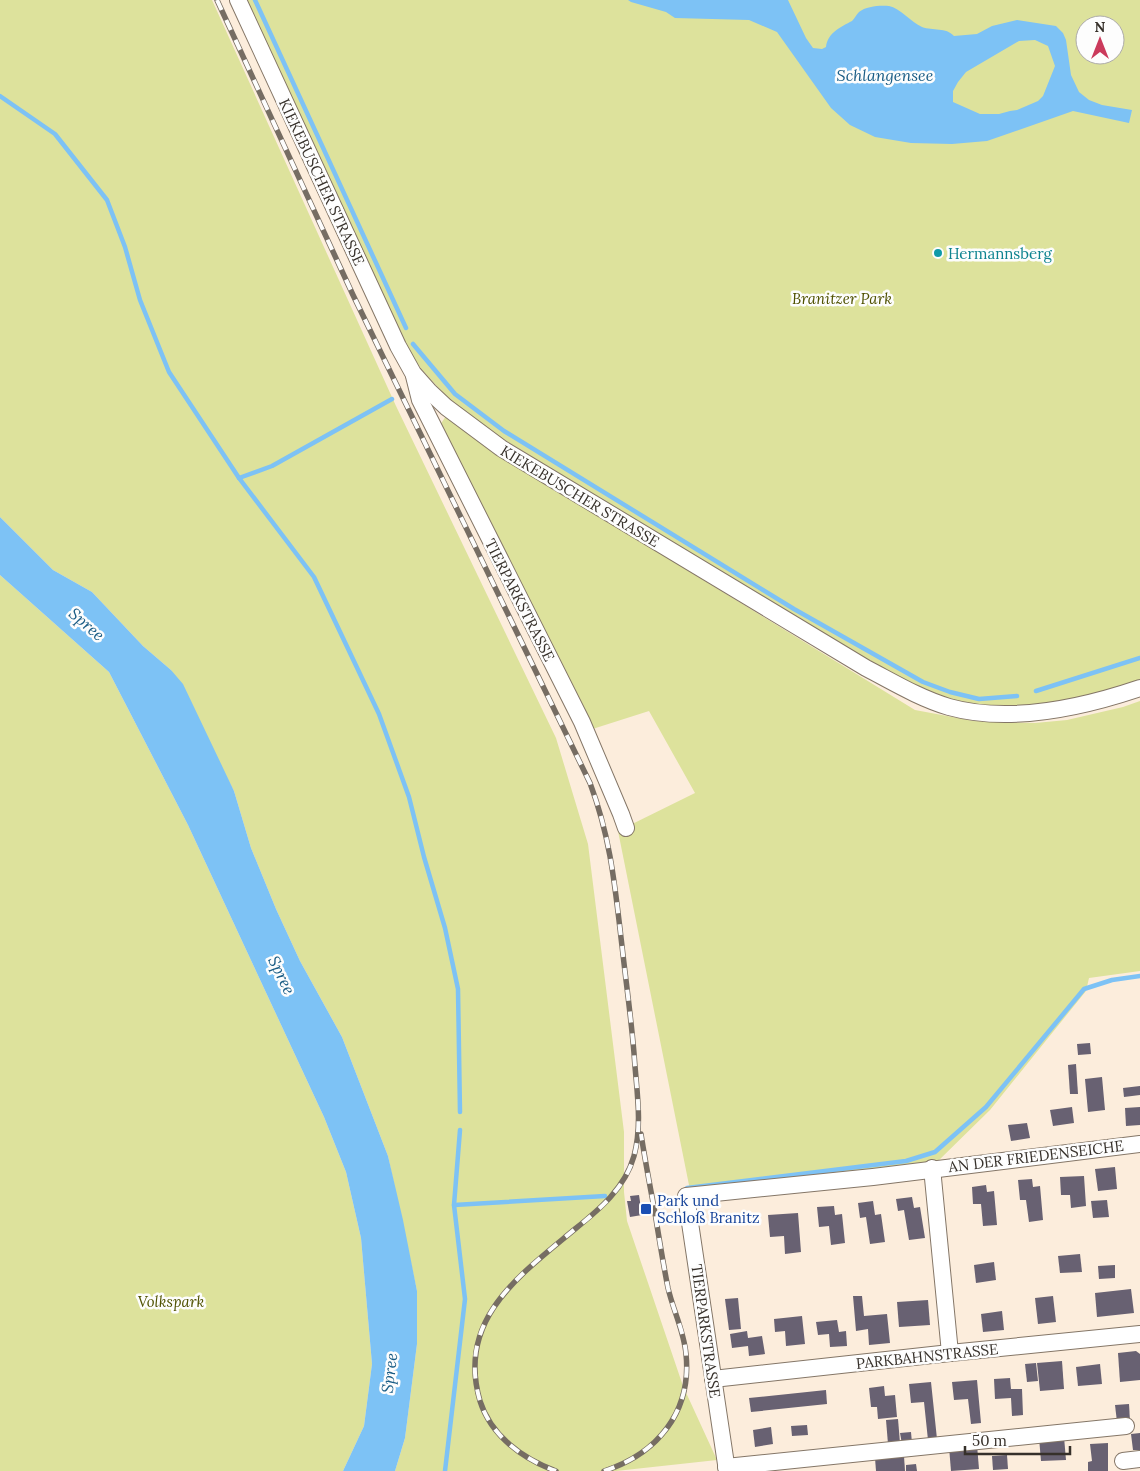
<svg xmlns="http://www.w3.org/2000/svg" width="1140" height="1471" font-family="Lora,serif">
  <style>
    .green { fill: #dde29c; fill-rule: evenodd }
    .water { fill: #7dc2f5; fill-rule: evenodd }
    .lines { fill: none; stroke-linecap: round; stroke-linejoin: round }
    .stream { stroke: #7dc2f5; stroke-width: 4.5 }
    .building { fill: #686172 }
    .minor-casing { stroke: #847667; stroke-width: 18 }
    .minor { stroke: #fff; stroke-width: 16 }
    .rail-casing { stroke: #766d63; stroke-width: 5.5 }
    .rail { stroke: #fdfdfd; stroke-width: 4; stroke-dasharray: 11; stroke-linecap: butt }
    .culture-dot { fill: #0f9aa8; stroke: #fdfdfd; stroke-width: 2 }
    .transit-dot { fill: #1a4fb4; stroke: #fdfdfd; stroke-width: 2 }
    .labels { text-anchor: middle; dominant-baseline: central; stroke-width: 5; stroke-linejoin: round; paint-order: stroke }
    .street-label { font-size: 15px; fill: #36302a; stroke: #fdfdfd }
    .culture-label { font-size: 15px; fill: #0d838f; stroke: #fdfdfd; text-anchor: start }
    .park-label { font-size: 15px; font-style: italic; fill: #4f5100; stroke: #fdfdfd }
    .transit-label { font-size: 15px; fill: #164399; stroke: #fdfdfd; text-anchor: start }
    .water-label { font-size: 16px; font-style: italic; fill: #195c85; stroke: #fdfdfd }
  </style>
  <rect width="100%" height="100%" fill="#fceddc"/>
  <g class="green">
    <polygon points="0,0 212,0 396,406 556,738 588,844 624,1132 624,1192 627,1221 683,1386 717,1460 616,1471 395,1471 405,1438 417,1344 417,1291 388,1156 342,1037 300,961 276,909 251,848 234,791 171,670 143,646 92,592 53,570 0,517"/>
    <path d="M 245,0 L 1140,0 L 1140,681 L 1076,699 L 1028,706 L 977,705 L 949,699 L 922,691 L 856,655 L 500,437 L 450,400 L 422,370 L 405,346 ZM 1085,25 L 1115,25 L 1115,55 L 1085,55 Z"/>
    <polygon points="446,416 484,445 915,710 974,721 1035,723 1067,720 1123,707 1140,701 1140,971 1089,978 1086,991 990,1110 936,1163 690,1190 618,831 695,793 649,711 580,733 440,425"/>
    <polygon points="0,575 109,672 188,825 324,1117 346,1172 361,1238 372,1364 364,1426 343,1471 0,1471"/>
  </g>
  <g class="water">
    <path d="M 628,0 L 788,0 L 806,38 L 813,48 L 822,49 L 826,47 C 828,32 841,27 852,21 C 855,18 856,15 859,12 C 866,6 881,5 889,6 C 900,8 911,22 922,27 C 933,31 946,27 954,36 L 977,34 L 992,26 L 1017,20 L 1056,26 L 1063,33 L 1066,40 L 1071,75 L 1079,92 L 1089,100 L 1102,105 L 1132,110 L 1129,123 L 1073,111 L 987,141 L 952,144 L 911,143 L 875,137 L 850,125 L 831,108 L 777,32 L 749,20 L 675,18 L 666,12 L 631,2 ZM 1035,40 L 1048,46 L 1055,66 L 1043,96 L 1038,101 L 1017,110 L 1010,111 L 999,114 L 980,114 L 953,102 L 953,91 L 958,82 L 966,72 L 1019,41 Z"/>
    <polygon points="0,517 53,570 92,592 143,646 171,670 183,684 234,791 251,848 276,909 300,961 342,1037 388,1156 403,1220 417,1291 417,1344 405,1438 395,1471 343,1471 364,1426 372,1364 361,1238 346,1172 324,1117 188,825 109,672 0,575"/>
  </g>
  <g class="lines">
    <g class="stream">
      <polyline points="255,0 406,328"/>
      <polyline points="0,96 55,134 107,200 125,247 140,300 169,372 239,478 314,577 379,714 409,797 424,857 445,928 458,989 460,1112"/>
      <polyline points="413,344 455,394 504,431 794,609 923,682 950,692 979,699 1017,696"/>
      <polyline points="239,478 272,466 392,399"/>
      <polyline points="1036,691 1140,658"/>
      <polyline points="687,1188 906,1161 935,1152 986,1107 1084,989 1112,980 1140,976"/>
      <polyline points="454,1205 605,1196"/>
      <polyline points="445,1471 465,1299 454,1205 460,1130"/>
    </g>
  </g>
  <g class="building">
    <polygon points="1090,1043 1091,1054 1078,1055 1077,1044"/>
    <polygon points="1076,1064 1078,1094 1070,1094 1068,1065"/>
    <polygon points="1102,1077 1105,1110 1088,1112 1085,1079"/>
    <polygon points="1140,1086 1140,1095 1124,1097 1123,1088"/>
    <polygon points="1072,1107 1074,1123 1053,1126 1050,1110"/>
    <polygon points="1140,1107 1140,1125 1126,1126 1125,1108"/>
    <polygon points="1027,1123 1030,1138 1011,1141 1008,1125"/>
    <polygon points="1115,1167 1117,1189 1098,1191 1095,1169"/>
    <polygon points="1084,1176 1086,1206 1071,1208 1070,1195 1061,1195 1060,1177"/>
    <polygon points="1032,1179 1033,1187 1040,1186 1043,1220 1029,1222 1026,1200 1020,1200 1018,1180"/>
    <polygon points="986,1185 987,1192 994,1191 997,1225 983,1226 981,1204 973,1204 972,1187"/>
    <polygon points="639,1195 642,1215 630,1217 627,1201 631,1201 630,1196"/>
    <polygon points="912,1197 914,1208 920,1207 925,1238 909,1240 904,1210 898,1211 896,1199"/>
    <polygon points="1107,1200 1109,1217 1093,1218 1091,1201"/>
    <polygon points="873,1201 875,1215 881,1214 885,1242 870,1244 866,1217 860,1218 858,1203"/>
    <polygon points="834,1206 835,1215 842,1214 845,1243 831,1245 829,1226 819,1227 817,1207"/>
    <polygon points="798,1213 801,1252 785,1254 784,1236 770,1237 768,1215"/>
    <polygon points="1080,1254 1082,1272 1060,1273 1058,1256"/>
    <polygon points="994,1262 996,1280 976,1283 974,1265"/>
    <polygon points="1115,1265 1115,1278 1099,1279 1098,1266"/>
    <polygon points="1131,1289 1134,1313 1097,1317 1095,1293"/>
    <polygon points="853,1296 862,1296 864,1316 887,1314 890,1343 869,1345 868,1329 856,1331"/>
    <polygon points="1053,1296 1056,1322 1038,1324 1035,1298"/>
    <polygon points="738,1298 741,1329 729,1330 725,1299"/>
    <polygon points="928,1300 930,1325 899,1327 897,1302"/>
    <polygon points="1002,1311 1004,1330 983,1332 981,1314"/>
    <polygon points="802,1316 805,1344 786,1346 785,1331 775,1332 774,1319"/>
    <polygon points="837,1320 839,1332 846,1331 847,1346 830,1347 829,1334 818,1335 816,1322"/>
    <polygon points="747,1331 748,1338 762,1336 765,1354 749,1356 748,1346 732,1348 730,1334"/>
    <polygon points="1136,1351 1140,1354 1140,1380 1120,1382 1118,1353"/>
    <polygon points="1062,1361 1064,1389 1040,1391 1037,1363"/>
    <polygon points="1036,1363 1038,1381 1027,1382 1025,1364"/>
    <polygon points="1100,1364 1102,1384 1078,1386 1076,1367"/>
    <polygon points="1010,1378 1011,1389 1022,1389 1023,1415 1012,1416 1011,1398 995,1399 994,1379"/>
    <polygon points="977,1380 981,1423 971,1424 968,1399 954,1400 952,1382"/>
    <polygon points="931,1382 937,1439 928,1440 924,1402 911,1403 909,1384"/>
    <polygon points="884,1386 885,1396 895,1395 897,1417 878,1419 877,1407 871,1407 869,1388"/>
    <polygon points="826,1390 827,1404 751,1412 749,1398"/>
    <polygon points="1129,1404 1130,1421 1117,1422 1115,1405"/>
    <polygon points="898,1419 900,1443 888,1444 886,1420"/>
    <polygon points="807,1425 808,1435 792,1436 791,1426"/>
    <polygon points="771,1427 773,1444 755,1447 753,1430"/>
    <polygon points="911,1432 912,1443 902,1444 900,1433"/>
    <polygon points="1140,1433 1140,1450 1133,1450 1131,1434"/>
    <polygon points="1064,1437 1066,1460 1041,1461 1039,1438"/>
    <polygon points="1108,1443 1108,1471 1088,1471 1088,1462 1092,1461 1090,1444"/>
    <polygon points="977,1445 979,1469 951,1471 949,1447"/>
    <polygon points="1007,1455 1008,1469 993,1470 992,1456"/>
    <polygon points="904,1456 905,1471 876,1471 875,1458"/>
    <polygon points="916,1464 917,1471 906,1471 906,1465"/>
  </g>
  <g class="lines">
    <g class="minor-casing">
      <g id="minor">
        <path d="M 238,0 L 398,346 L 413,373 L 429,391 L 446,407 L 501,448 L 866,668 C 893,682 919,698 949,707 C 1010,724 1081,708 1140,688"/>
        <polyline points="414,376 420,400 582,722 621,814 626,828"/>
        <polyline points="932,1168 950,1353"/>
        <polyline points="713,1379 950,1353 1140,1334"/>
        <polyline points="1123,1461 1140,1459"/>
        <polyline points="726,1467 1126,1426"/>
        <polyline points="727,1471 686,1196 873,1177 1140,1144"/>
      </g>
    </g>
    <use href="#minor" class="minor"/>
    <g class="rail-casing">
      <g id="rail">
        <path d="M 217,0 L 353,295 L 590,783 C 611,839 615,887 622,946 C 626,982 631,1017 634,1053 C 636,1087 643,1123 634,1156 C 625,1188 600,1209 575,1229 C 520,1275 456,1319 480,1401 C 491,1436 523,1459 556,1471"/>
        <path d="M 604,1471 C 657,1454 692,1412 686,1354 C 684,1331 673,1310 668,1288 C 663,1263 659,1238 655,1213 C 650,1186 645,1160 641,1134"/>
      </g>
    </g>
    <use href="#rail" class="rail"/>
  </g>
  <circle class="culture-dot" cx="938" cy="253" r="5"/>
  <rect class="transit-dot" x="640" y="1203" width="12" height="12" rx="2.5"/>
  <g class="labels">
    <g class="street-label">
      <text transform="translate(322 182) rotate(65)">KIEKEBUSCHER STRASSE</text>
      <text transform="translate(580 496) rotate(31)">KIEKEBUSCHER STRASSE</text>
      <text transform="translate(520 600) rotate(63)">TIERPARKSTRASSE</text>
      <text transform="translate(1036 1156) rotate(-7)">AN DER FRIEDENSEICHE</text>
      <text transform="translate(706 1331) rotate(82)">TIERPARKSTRASSE</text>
      <text transform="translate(927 1356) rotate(-6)">PARKBAHNSTRASSE</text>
    </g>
    <g class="culture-label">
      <text x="948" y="253">Hermannsberg</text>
    </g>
    <g class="park-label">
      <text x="842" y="298">Branitzer Park</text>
      <text x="171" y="1301">Volkspark</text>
    </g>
    <g class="transit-label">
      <text x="657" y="1200">Park und<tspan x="657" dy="17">Schloß Branitz</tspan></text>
    </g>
    <g class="water-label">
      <text x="885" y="75">Schlangensee</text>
      <text transform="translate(87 624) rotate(41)">Spree</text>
      <text transform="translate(282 975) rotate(64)">Spree</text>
      <text transform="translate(389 1373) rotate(-83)">Spree</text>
    </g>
  </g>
  <g transform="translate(1100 40)"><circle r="24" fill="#fdfdfd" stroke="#adaba9"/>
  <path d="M0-4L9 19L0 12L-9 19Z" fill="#cb3b5c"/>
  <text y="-8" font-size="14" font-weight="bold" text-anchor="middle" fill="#36302a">N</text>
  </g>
  <path d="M965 1446v8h105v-8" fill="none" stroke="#36302a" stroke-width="2.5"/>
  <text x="972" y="1446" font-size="15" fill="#36302a" stroke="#fdfdfd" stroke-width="4" paint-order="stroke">50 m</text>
</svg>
